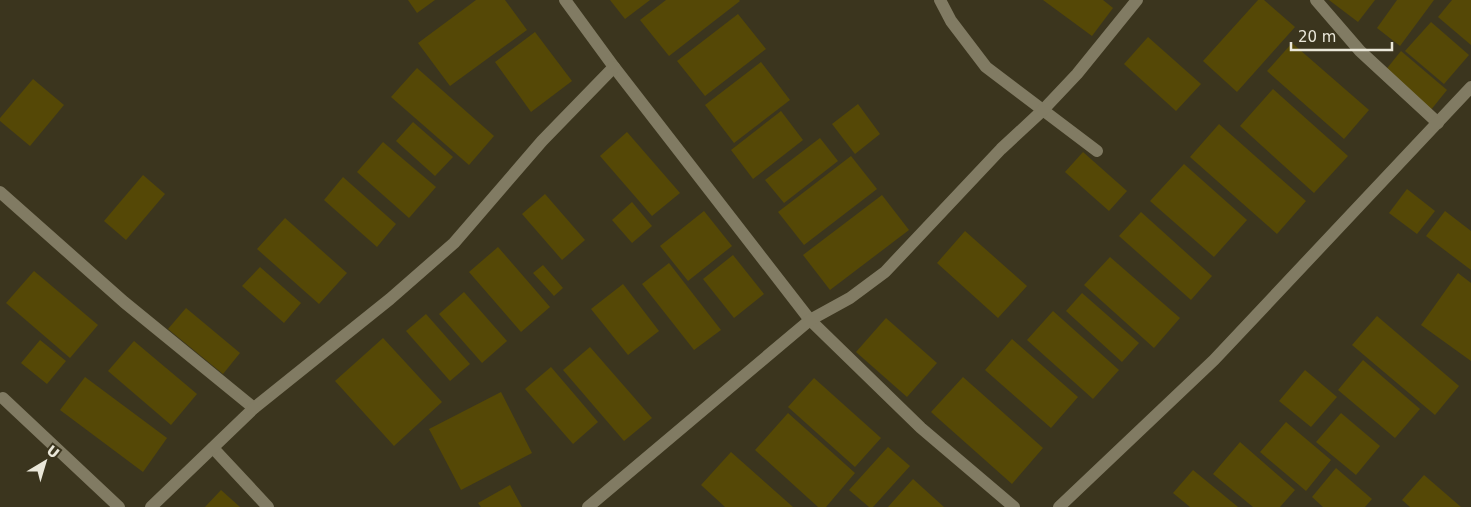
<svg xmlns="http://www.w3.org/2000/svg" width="1471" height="507" font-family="'DejaVu Sans',sans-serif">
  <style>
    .building { fill: #554806 }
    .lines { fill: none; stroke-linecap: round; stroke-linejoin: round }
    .minor { stroke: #817b63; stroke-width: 12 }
  </style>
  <rect width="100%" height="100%" fill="#3b351e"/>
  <g class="building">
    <polygon points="408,0 435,0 417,13"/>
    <polygon points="476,0 505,0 527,30 450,86 418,43"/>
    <polygon points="610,0 650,0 625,19"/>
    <polygon points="666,0 739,0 740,1 669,56 640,20"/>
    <polygon points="1043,0 1103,0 1113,8 1092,36"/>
    <polygon points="1258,0 1264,0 1295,27 1237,92 1203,61"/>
    <polygon points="1329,0 1375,0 1358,22"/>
    <polygon points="1397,0 1434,0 1400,46 1377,28"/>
    <polygon points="1452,0 1471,0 1471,45 1438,17"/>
    <polygon points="738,14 766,49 705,96 677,61"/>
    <polygon points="1431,22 1469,55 1444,84 1405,51"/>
    <polygon points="535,32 572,81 531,112 495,62"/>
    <polygon points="1148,37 1201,84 1176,111 1124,64"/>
    <polygon points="1292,43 1369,110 1344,139 1267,71"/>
    <polygon points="1401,51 1447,90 1430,111 1384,72"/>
    <polygon points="761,62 790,100 734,143 705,105"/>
    <polygon points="417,68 494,136 469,165 391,97"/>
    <polygon points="33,79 64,105 30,146 0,121 0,118"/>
    <polygon points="1273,89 1348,156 1314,193 1240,126"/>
    <polygon points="858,104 880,134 855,154 832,124"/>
    <polygon points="781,111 803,140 753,179 731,150"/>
    <polygon points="413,122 453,157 435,176 396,141"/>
    <polygon points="1219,124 1306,201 1277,234 1190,157"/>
    <polygon points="627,132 680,193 652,216 600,156"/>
    <polygon points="820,138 838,161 784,203 765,180"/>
    <polygon points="383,142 436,187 409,218 357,172"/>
    <polygon points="1083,152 1127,191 1109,211 1065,172"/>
    <polygon points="851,156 877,189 804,245 778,212"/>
    <polygon points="1184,164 1247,220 1214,257 1150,201"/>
    <polygon points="143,175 165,194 126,240 104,221"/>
    <polygon points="343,177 396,224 377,247 324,200"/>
    <polygon points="1407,189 1435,211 1417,234 1389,213"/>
    <polygon points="545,194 585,240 562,260 522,214"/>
    <polygon points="882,195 909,230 830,290 803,255"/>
    <polygon points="632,202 652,226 632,243 612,220"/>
    <polygon points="704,211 732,246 688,281 660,246"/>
    <polygon points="1445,211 1471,231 1471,270 1426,236"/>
    <polygon points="1141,212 1212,276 1191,300 1119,236"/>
    <polygon points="285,218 347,273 319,304 257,249"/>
    <polygon points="965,231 1027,286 998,318 937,263"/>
    <polygon points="498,247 550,307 521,332 469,272"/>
    <polygon points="733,255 764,294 734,318 703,279"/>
    <polygon points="1110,257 1180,318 1154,348 1084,285"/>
    <polygon points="669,263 721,330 694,350 642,284"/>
    <polygon points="543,265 563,288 554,296 533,273"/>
    <polygon points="260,267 301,303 284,323 242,286"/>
    <polygon points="34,271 98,325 70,358 6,303"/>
    <polygon points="1458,273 1471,283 1471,361 1421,325"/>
    <polygon points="623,284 659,331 628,355 591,309"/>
    <polygon points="464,292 507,341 482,363 439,314"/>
    <polygon points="1082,293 1139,343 1122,362 1066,311"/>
    <polygon points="186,308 240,353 223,374 168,329"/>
    <polygon points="1053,311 1119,370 1093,399 1027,340"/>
    <polygon points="426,314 470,364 450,381 406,331"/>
    <polygon points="1377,316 1459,386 1435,415 1352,345"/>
    <polygon points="886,318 937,363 907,397 856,352"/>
    <polygon points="383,338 442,402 394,446 335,381"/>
    <polygon points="1012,339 1078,397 1051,428 985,370"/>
    <polygon points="40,340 66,361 47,384 21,363"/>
    <polygon points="134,341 197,394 171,425 108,371"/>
    <polygon points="590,347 652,418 624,441 563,370"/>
    <polygon points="1363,360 1420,409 1395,438 1338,390"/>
    <polygon points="551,367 598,422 573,444 525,389"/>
    <polygon points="1305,370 1337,397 1311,427 1279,401"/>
    <polygon points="85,377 167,438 143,472 60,410"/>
    <polygon points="963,377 1043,448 1012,484 931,412"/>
    <polygon points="814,378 881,438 855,467 788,407"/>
    <polygon points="501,392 532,453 461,490 429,429"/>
    <polygon points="788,413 855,473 826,507 818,507 755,450"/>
    <polygon points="1341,413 1380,446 1356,475 1316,442"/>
    <polygon points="1286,422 1331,460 1306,491 1260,452"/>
    <polygon points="1240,442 1295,490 1280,507 1253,507 1213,474"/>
    <polygon points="888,447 910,466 873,507 869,507 849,490"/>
    <polygon points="731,452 793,507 725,507 701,485"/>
    <polygon points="1336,468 1372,499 1365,507 1323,507 1312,497"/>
    <polygon points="1193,470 1238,507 1190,507 1173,493"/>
    <polygon points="1424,475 1461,507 1410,507 1402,500"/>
    <polygon points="913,479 944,507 888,507"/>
    <polygon points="510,485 522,507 481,507 478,503"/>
    <polygon points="221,490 240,507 205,507"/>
  </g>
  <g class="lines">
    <g class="minor">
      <polyline points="565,0 614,67 810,320 921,428 1014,507"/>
      <polyline points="940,0 951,21 986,67 1097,151"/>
      <polyline points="1316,0 1360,51 1438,123"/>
      <polyline points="0,192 124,302 254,408"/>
      <polyline points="3,398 119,507"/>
      <polyline points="213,448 268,507"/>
      <polyline points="151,507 254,408 390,299 454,243 542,141 614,67"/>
      <polyline points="588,507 810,320 850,298 885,272 1001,149 1043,110 1077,74 1137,0"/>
      <polyline points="1059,507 1214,360 1471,87"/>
    </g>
  </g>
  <g transform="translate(45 462) rotate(38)" stroke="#3b351e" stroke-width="4" paint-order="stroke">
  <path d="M0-4L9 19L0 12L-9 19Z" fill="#eae7d9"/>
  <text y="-8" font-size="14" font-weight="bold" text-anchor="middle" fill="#eae7d9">U</text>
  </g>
  <path d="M1291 42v8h101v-8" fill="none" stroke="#eae7d9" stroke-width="2.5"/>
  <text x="1298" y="42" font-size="15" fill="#eae7d9" stroke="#3b351e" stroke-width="4" paint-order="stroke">20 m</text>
</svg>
